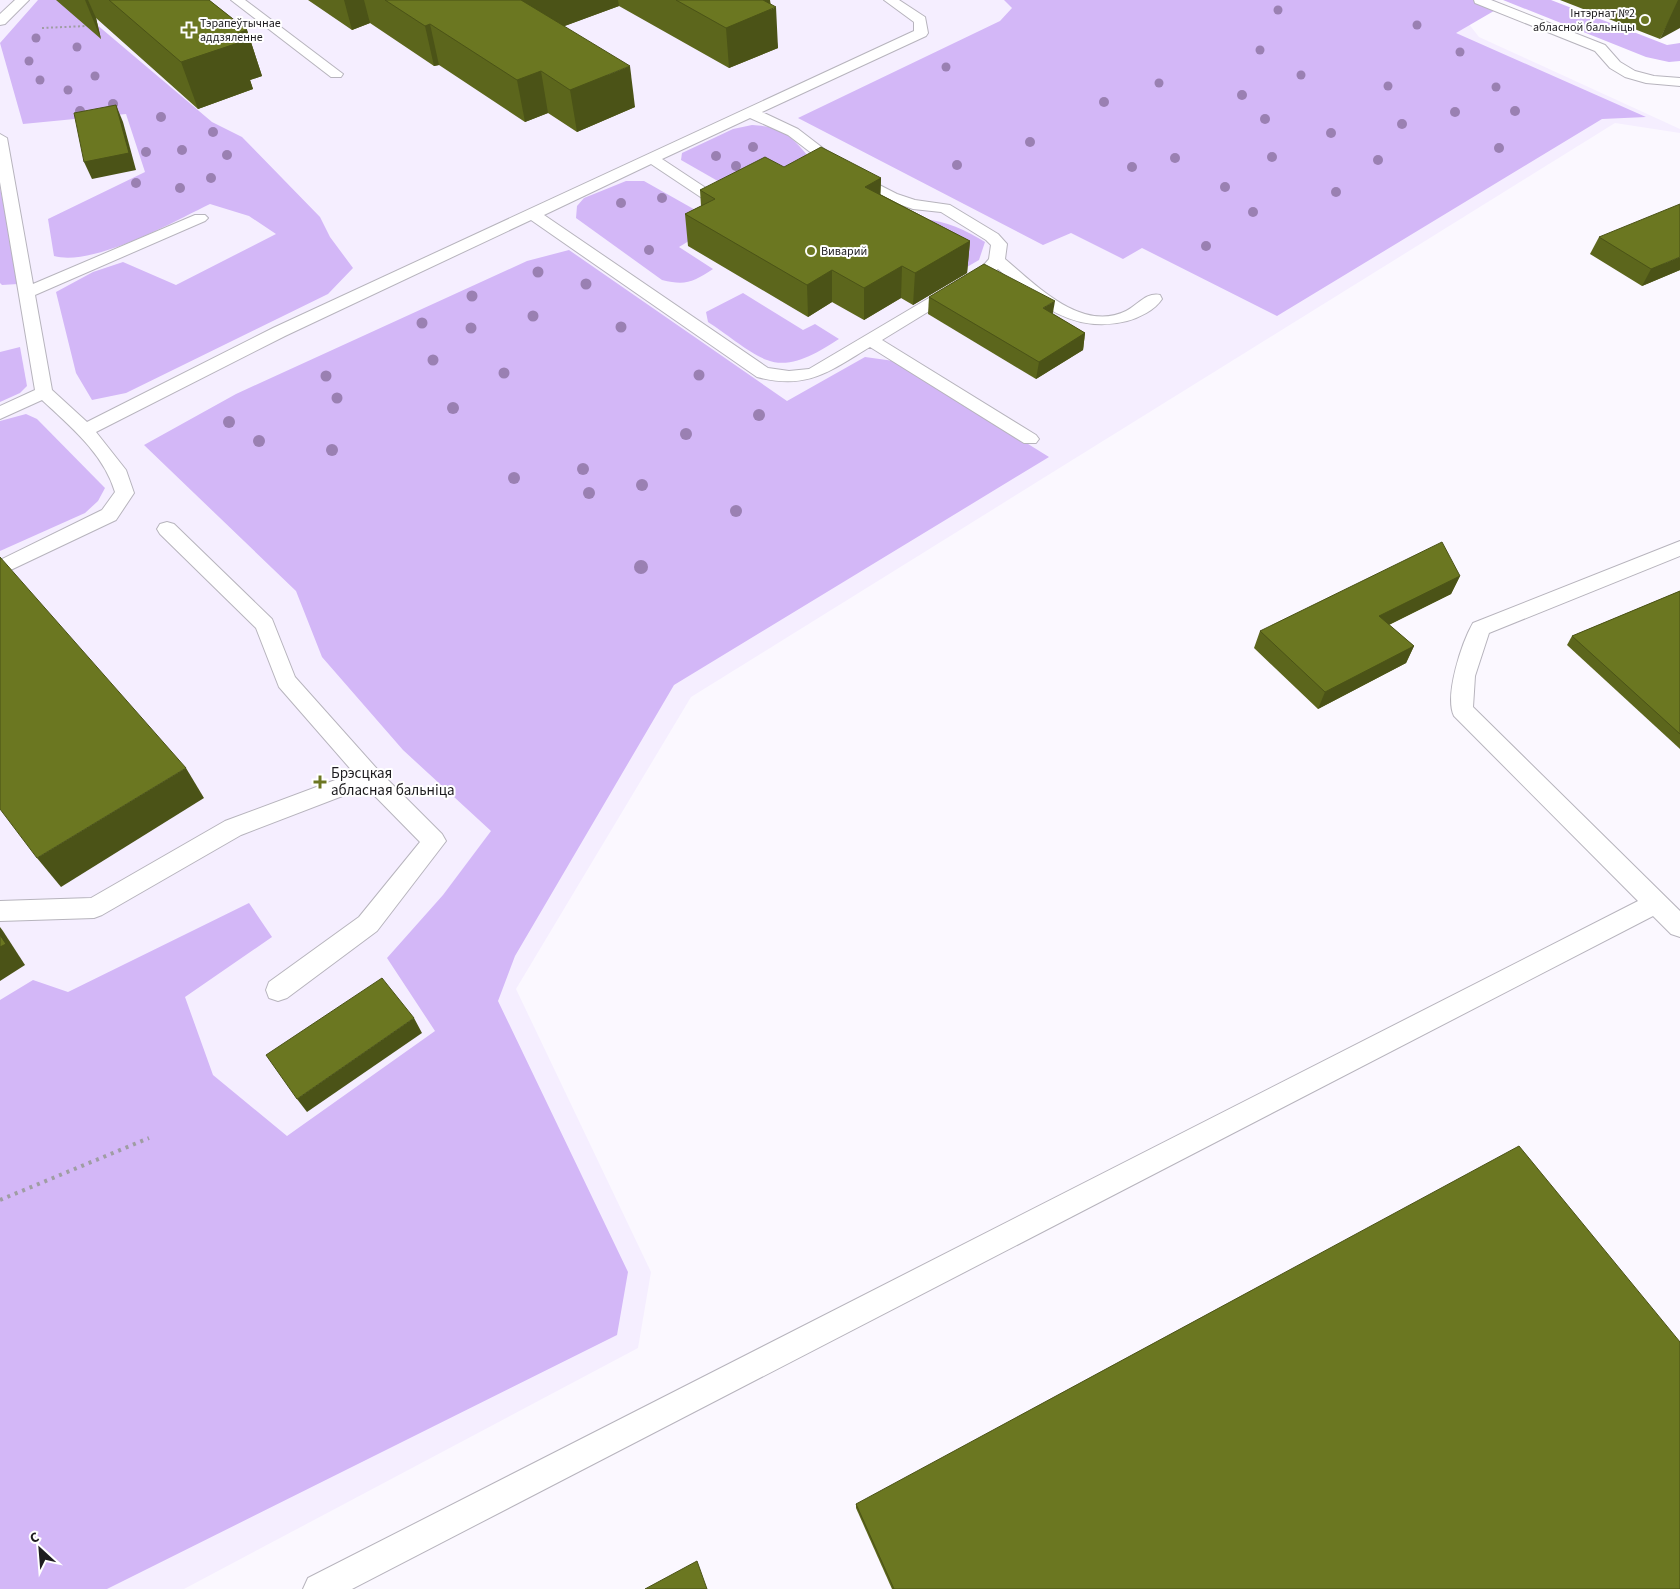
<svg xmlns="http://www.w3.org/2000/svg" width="1680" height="1589" font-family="'Source Sans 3',sans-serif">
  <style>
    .built { fill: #f5eeff }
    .green { fill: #d3b7f7 }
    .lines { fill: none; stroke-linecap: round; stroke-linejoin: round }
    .service-casing { stroke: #b7b4bd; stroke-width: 2 }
    .path-far1 { stroke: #9f9da3; stroke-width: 2; stroke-dasharray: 2 2.5; stroke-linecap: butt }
    .path { stroke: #9f9da3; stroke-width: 4; stroke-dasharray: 3 5; stroke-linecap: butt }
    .service { fill: #fff; fill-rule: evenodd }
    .tree { fill: #9a80b2 }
    .wall { fill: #5c661c }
    .shaded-wall { fill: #4b5317 }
    .building { fill: #6b7721; stroke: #4b5317 }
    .poi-dot { fill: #6c7722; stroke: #fff; stroke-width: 2 }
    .labels { text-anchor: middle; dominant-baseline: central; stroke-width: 4; stroke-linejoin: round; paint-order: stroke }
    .far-poi-label { font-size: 12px; fill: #1d1c1f; stroke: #fff; text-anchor: start }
    .poi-label { font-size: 15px; fill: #1d1c1f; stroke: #fff; text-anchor: start }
  </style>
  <rect width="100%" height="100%" fill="#fbf8ff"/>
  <polygon class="built" points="0,0 1450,0 1479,37 1680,129 1680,133 1615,123 691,697 516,989 651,1272 638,1348 184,1589 0,1589"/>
  <g class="green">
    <path d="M 38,0 L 95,0 L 83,13 L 212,122 L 242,137 L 320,217 L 330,237 L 353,268 L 328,294 L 126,393 L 92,400 L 76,373 L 56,292 L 93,272 L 123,262 L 176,285 L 276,234 L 249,216 L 210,204 C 173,222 93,267 54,256 L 48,219 L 145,172 L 126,114 L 23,124 L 0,43 Z"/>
    <polygon points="1004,0 1479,0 1499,8 1456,33 1646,117 1602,119 1277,316 1142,248 1123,259 1071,233 1043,245 798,118 1000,21 1012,8"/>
    <polygon points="1503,0 1551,0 1667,45 1680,43 1680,61 1669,62 1646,57"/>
    <path d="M 752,125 C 782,127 789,134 808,156 L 744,196 L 681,160 L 682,153 L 733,129 Z"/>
    <path d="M 626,181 L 644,181 L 706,216 L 707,230 L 679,247 L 713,269 C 693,282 686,286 662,280 L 576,218 L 577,206 L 584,198 Z"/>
    <polygon points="0,187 16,271 18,284 2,285 0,283"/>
    <path d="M 923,219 C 946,221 966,230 985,242 L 979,260 L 948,278 Z"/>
    <polygon points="569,250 787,401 865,357 894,361 1049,457 674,685 515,956 498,1001 628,1272 617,1335 107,1589 0,1589 0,1000 33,980 68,992 249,903 272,937 185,997 213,1075 287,1136 435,1031 387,958 443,895 491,831 403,750 322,657 296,591 144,445 236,394 527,261"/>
    <path d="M 743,293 L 803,330 L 815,324 L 839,339 C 820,351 792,370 767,360 C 750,354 724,332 708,322 L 706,312 Z"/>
    <polygon points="20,347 27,386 20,393 0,402 0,352"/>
    <polygon points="26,414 37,419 105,488 98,501 85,513 0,551 0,421"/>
  </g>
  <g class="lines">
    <g class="service-casing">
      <g id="service">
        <polygon points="15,0 29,0 5,24 0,25 0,14"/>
        <polygon points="231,0 245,0 343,74 341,77 331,77"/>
        <path d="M 884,0 L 899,0 L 925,17 L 928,33 L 926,36 L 762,112 L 798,129 L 854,172 L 897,194 L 915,200 L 950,205 L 998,234 L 1007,244 L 1005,259 C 1036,285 1082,333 1126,311 C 1138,305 1146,292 1160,295 L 1162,299 C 1155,310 1139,318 1127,321 C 1072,335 1037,303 998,269 L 882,340 L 1036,435 L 1039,439 L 1036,443 L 1024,443 L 870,347 C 828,372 808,390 757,377 L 531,220 L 285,336 L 96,432 L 126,470 L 134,493 L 116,520 L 0,575 L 0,560 L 102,510 L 115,492 C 104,454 70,426 42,400 L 0,419 L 0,406 L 35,390 L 0,182 L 0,134 L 7,138 L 33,284 L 195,215 L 205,215 L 208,218 L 205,221 L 35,295 L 52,390 L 87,422 L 273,328 L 914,31 L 914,22 ZM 750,118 L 788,135 L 844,178 L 887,200 L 913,209 L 941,212 L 986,240 L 991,245 L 989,259 L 983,266 L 809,369 L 789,371 L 768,368 L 544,215 L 651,164 L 711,204 L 721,204 L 724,201 L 721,198 L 662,159 Z"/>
        <polygon points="1474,0 1491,0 1605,45 1620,62 1635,71 1654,76 1680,78 1680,86 1646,83 1625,77 1610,68 1595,51 1475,3"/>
        <polygon points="167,522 174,524 272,619 295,677 378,770 442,834 446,841 377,931 287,998 278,1001 269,998 266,990 269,982 359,917 420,842 366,787 241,835 102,915 94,918 0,921 0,901 91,898 225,821 354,773 279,687 256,628 160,534 157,529 160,524"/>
        <path d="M 1680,541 L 1680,556 L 1489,633 L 1475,676 L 1473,707 L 1680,911 L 1680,937 L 1671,934 L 1653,916 L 352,1589 L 303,1589 L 308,1578 L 1638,901 L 1454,716 C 1444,696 1462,642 1473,623 Z"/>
      </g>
    </g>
    <polyline class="path-far1" points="42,28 87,26"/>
    <polyline class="path" points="0,1200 149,1138"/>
    <use href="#service" class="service"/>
  </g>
  <g class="tree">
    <circle cx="1278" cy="10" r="4.5"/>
    <circle cx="1417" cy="25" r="4.5"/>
    <circle cx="36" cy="38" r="4.5"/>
    <circle cx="77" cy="47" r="4.5"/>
    <circle cx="1260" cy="50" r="4.5"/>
    <circle cx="1460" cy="52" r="4.5"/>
    <circle cx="29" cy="61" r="4.5"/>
    <circle cx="946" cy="67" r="4.5"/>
    <circle cx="1301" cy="75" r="4.5"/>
    <circle cx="95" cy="76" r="4.5"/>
    <circle cx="40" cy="80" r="4.5"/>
    <circle cx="1159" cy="83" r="4.5"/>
    <circle cx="1388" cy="86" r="4.5"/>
    <circle cx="1496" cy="87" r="4.5"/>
    <circle cx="68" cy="90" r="4.5"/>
    <circle cx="1242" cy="95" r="5"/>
    <circle cx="1104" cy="102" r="5"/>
    <circle cx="113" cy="104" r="5"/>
    <circle cx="80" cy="111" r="5"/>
    <circle cx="1515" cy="111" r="5"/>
    <circle cx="1455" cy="112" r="5"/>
    <circle cx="161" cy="117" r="5"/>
    <circle cx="1265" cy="119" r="5"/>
    <circle cx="1402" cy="124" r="5"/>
    <circle cx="213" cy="132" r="5"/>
    <circle cx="1331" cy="133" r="5"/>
    <circle cx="1030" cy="142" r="5"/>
    <circle cx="753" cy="147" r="5"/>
    <circle cx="1499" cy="148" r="5"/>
    <circle cx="182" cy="150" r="5"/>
    <circle cx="146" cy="152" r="5"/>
    <circle cx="227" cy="155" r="5"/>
    <circle cx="716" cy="156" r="5"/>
    <circle cx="1272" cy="157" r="5"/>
    <circle cx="1175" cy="158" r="5"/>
    <circle cx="1378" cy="160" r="5"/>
    <circle cx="957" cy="165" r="5"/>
    <circle cx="736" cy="166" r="5"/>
    <circle cx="1132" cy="167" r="5"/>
    <circle cx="211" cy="178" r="5"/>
    <circle cx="136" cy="183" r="5"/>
    <circle cx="1225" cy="187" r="5"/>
    <circle cx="180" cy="188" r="5"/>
    <circle cx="1336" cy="192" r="5"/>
    <circle cx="662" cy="198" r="5"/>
    <circle cx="621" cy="203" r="5"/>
    <circle cx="1253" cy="212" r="5"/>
    <circle cx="1206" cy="246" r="5"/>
    <circle cx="649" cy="250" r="5"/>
    <circle cx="538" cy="272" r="5.5"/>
    <circle cx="586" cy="284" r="5.5"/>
    <circle cx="472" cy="296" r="5.5"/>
    <circle cx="533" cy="316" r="5.5"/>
    <circle cx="422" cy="323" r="5.5"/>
    <circle cx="621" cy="327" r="5.5"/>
    <circle cx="471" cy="328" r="5.5"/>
    <circle cx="433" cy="360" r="5.5"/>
    <circle cx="504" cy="373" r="5.5"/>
    <circle cx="699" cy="375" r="5.5"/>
    <circle cx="326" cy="376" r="5.5"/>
    <circle cx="337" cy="398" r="5.5"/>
    <circle cx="453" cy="408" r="6"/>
    <circle cx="759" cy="415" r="6"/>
    <circle cx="229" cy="422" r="6"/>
    <circle cx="686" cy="434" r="6"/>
    <circle cx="259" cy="441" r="6"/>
    <circle cx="332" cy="450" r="6"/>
    <circle cx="583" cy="469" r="6"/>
    <circle cx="514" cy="478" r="6"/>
    <circle cx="642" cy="485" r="6"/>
    <circle cx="589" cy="493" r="6"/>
    <circle cx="736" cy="511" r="6"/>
    <circle cx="641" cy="567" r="7"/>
  </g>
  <g class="wall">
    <polygon points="56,0 209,0 247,30 262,76 250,80 253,89 198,109 96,18 101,39"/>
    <polygon points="308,0 770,0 778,48 729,68 619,6 564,26 635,107 577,132 548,113 525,122 439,65 434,66 370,23 352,30"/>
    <polygon points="1560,0 1680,0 1660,39"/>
    <polygon points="784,167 881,178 880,194 970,241 967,273 913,305 901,298 864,320 832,302 808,317 688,246 685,214 701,206 700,190"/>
    <polygon points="1599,237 1680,270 1642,286 1590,254"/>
    <polygon points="929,297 1053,314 1085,333 1083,350 1036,379 928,314"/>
    <polygon points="1460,576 1451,594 1389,625 1414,646 1406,663 1318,709 1254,648 1260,631"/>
    <polygon points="1680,591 1680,749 1567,645 1572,636"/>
    <polygon points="856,1504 1680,1589 892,1589 856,1508"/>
  </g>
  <g class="shaded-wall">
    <polygon points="85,0 88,0 96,18 101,39"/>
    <polygon points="344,0 364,0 370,23 352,30"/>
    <polygon points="520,0 618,0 619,6 527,40"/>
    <polygon points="746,0 770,0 770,10 776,7 778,48 729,68 726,28"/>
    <polygon points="1678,0 1680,0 1680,28 1660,39"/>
    <polygon points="430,24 439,65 434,66 425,26"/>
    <polygon points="247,30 262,76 250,80 253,89 198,109 181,62 229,36"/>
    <polygon points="630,66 635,107 577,132 570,90"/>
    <polygon points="541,71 548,113 525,122 517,80"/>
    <polygon points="116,105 123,122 136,170 92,179 84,162"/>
    <polygon points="881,178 880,210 865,187"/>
    <polygon points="970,241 967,273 913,305 915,273"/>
    <polygon points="1680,257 1680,270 1642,286 1651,269"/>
    <polygon points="902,266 901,298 864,320 864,288"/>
    <polygon points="832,270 832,302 808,317 807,285"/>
    <polygon points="1055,301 1052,318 1043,308"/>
    <polygon points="1085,333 1083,350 1036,379 1039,362"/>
    <polygon points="1460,576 1451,594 1372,633 1379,616"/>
    <polygon points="1414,646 1406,663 1318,709 1325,692"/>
    <polygon points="186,768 204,798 61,887 37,858"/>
    <polygon points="0,927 3,931 25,965 0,981"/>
    <polygon points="414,1018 422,1033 307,1112 297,1099"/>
  </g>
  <g class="building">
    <polygon points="109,0 209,0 247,30 229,36 238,43 181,62"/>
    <polygon points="385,0 521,0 630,66 570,90 541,71 517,80 430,24 425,26"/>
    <polygon points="676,0 763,0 776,7 726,28"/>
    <polygon points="116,105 129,153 84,162 74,113"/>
    <polygon points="821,147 881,178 865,187 970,241 915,273 902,266 864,288 832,270 807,285 685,214 715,199 700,190 765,157 784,167"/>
    <polygon points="1680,204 1680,257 1651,269 1599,237"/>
    <polygon points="984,264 1055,301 1043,308 1085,333 1039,362 929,297"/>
    <polygon points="1442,542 1460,576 1379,616 1414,646 1325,692 1260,631"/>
    <polygon points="0,557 186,768 37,858 0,809"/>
    <polygon points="1680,591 1680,734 1572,636"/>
    <polygon points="0,935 6,944 0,947"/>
    <polygon points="382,978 414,1018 297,1099 266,1055"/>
    <polygon points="1519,1146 1680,1342 1680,1589 894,1589 856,1504"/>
    <polygon points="697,1561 707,1589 645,1589"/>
  </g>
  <g class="poi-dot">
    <circle cx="1645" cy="20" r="5"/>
    <path d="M186.5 22.5h5v5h5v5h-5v5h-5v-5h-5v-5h5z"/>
    <circle cx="811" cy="251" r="5"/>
    <path d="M317.5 774.5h5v5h5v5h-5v5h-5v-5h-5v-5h5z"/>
  </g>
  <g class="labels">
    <g class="far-poi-label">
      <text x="1635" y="13" text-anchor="end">Інтэрнат №2<tspan x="1635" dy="14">абласной бальніцы</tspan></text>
      <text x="200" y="23">Тэрапеўтычнае<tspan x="200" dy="14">аддзяленне</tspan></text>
      <text x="821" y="251">Виварий</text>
    </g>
    <g class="poi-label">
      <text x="331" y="773">Брэсцкая<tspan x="331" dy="17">абласная бальніца</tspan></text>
    </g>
  </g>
  <g transform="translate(40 1549) rotate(334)" stroke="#ffffff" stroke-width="4" paint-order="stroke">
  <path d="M0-4L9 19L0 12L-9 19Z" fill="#1d1c1f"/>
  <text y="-8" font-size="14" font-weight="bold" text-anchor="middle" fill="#1d1c1f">С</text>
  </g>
</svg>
